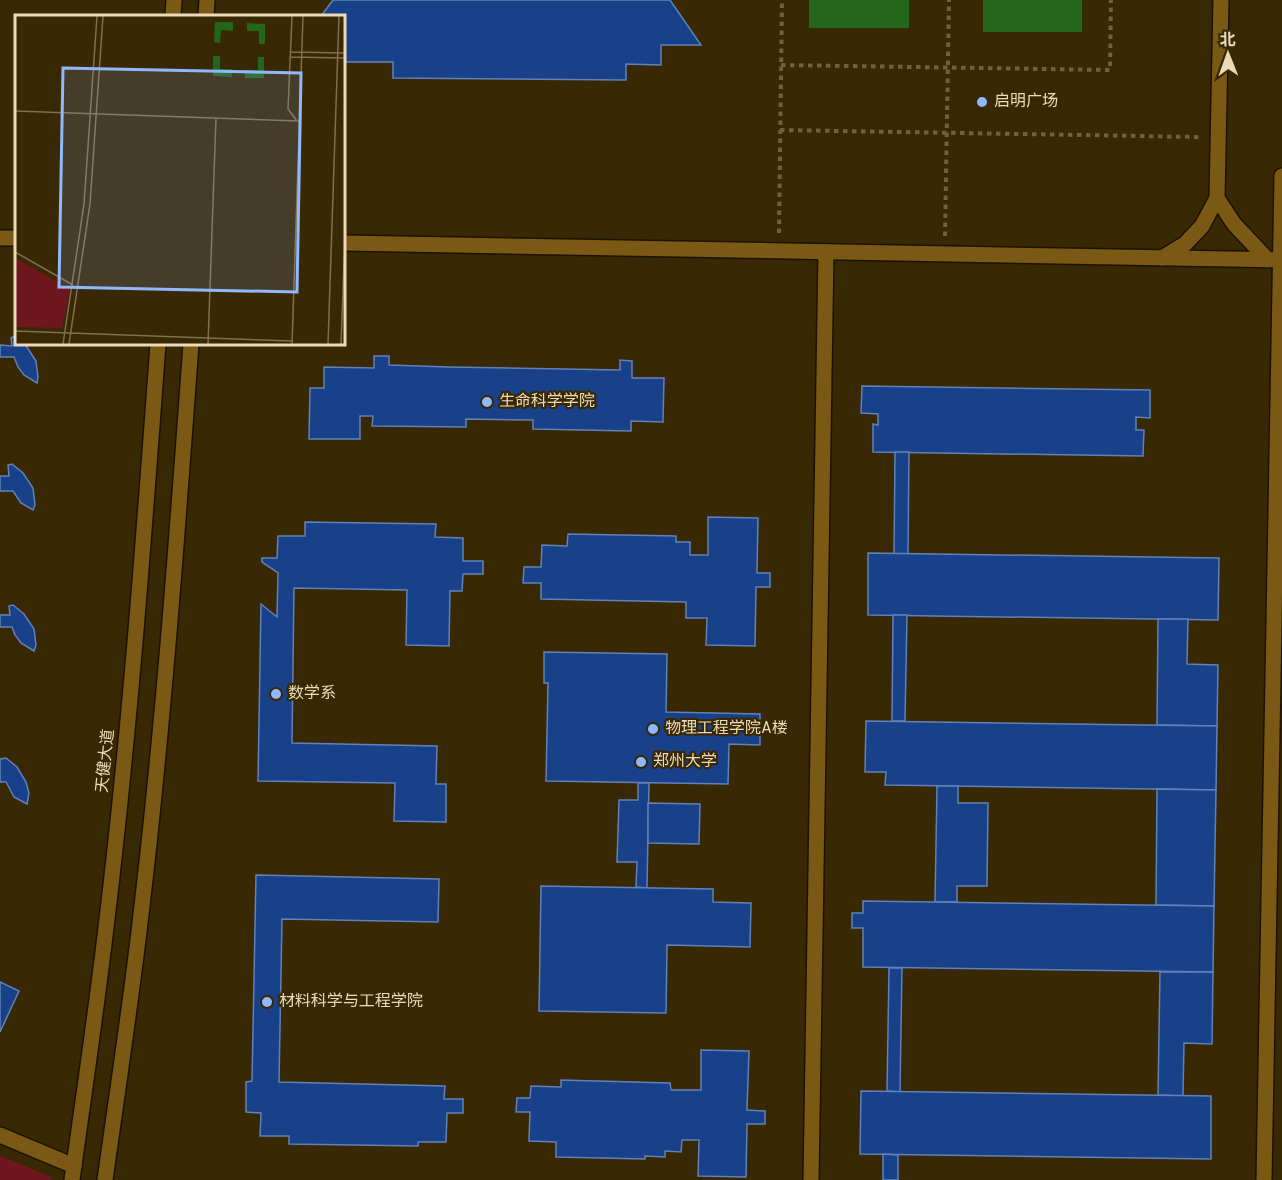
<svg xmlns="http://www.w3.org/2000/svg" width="1282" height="1180" font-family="Overpass,'Noto Sans SC',sans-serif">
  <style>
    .green { fill: #6f171f }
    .water { fill: #24671a }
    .building { fill: #194189; stroke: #6181b8; stroke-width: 1.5 }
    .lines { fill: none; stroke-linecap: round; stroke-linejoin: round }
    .minor-casing { stroke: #1c1201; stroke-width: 18 }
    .path { stroke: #715f3d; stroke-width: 4; stroke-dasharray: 4.5 4.5; stroke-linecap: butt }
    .minor { stroke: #795913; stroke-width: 15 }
    .poi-dot { fill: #90b8fd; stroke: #392804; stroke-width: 2 }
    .labels { text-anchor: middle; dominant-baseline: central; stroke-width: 4.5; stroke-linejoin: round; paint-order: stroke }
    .poi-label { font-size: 16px; fill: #eddabb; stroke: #392804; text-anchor: start }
    .street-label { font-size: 16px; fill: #eddabb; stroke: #392804 }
    .inset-road { fill: none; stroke: #816f4d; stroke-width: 1.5 }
    .view { fill: #90b8fd; fill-opacity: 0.15; stroke: #90b8fd; stroke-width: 3 }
    .inset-edge { fill: none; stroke: #eddabb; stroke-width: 3 }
  </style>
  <rect width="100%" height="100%" fill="#392804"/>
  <polygon class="green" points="0,1156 49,1176 53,1180 0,1180"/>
  <g class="water">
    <rect x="809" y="0" width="100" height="28"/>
    <rect x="983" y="0" width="99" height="32"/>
  </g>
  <g class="building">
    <polygon points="333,0 670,0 701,45 661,45 661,65 626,64 626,80 393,78 393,62 344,62 344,16 321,16"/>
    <polygon points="15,336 16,337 16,344 25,344 36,361 38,377 37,383 24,375 18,367 14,357 0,357 0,345 12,346 11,338"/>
    <polygon points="374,356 389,356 389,365 449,367 620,370 620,360 632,361 632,378 664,378 663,422 631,421 631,431 533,429 533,420 466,419 466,427 372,426 373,416 360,416 360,439 309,439 310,388 324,388 324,367 374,368"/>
    <polygon points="862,386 1150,390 1150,418 1136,417 1136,430 1144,430 1143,456 873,452 873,424 878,425 878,414 861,413"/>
    <polygon points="895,452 909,452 908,554 894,554"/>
    <polygon points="12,464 23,473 33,488 35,505 33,510 21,503 13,491 0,491 0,476 9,476 8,465"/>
    <polygon points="708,517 758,518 757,573 770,573 770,587 756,587 755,646 706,645 707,618 686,618 686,602 541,599 541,583 523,583 524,567 541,567 542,545 567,546 568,534 676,536 676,542 690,542 690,555 708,555"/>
    <polygon points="305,522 436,524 435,537 463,538 463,561 483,561 483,574 463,574 462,591 450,591 449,646 406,645 407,590 294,588 292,743 437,746 436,784 446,784 446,822 394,821 395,783 258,781 261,604 277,617 278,573 262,562 262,558 277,558 278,536 305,536"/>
    <polygon points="868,553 1219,558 1218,620 868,615"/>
    <polygon points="13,605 24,614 34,629 36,645 34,651 21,643 15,635 12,627 0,627 0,615 10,615 9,606"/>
    <polygon points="893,615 907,615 905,721 892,721"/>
    <polygon points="1158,619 1188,619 1187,664 1218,665 1217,726 1157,725"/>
    <polygon points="544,652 667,654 666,712 760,714 760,745 729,744 728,784 546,781 548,683 544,683"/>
    <polygon points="866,721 1217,726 1216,790 885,785 886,772 865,772"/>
    <polygon points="6,758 17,767 26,782 29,793 27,804 14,797 6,782 0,782 0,759"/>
    <polygon points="638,783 649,783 647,888 636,887 637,862 617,862 619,800 638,800"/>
    <polygon points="937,786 958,786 958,803 988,803 987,886 957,886 957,902 935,902"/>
    <polygon points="1157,789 1216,790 1214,906 1156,905"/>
    <polygon points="648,803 700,804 699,844 648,843"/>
    <polygon points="256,875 439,879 438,922 282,919 279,1082 445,1086 444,1099 463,1099 463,1113 447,1113 446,1142 418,1142 418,1146 289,1144 289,1136 260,1136 261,1113 246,1112 246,1082 252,1081"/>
    <polygon points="541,886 713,889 713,902 751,903 750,947 667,945 666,1013 539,1011"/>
    <polygon points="863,901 1214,906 1213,972 863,967 863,928 852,928 852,913 863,913"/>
    <polygon points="889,968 902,968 900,1092 887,1091"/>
    <polygon points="1160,972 1213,972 1212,1044 1184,1043 1183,1096 1158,1095"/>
    <polygon points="0,982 19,991 0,1032"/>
    <polygon points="701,1050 749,1051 747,1110 765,1111 765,1124 747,1124 746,1177 698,1176 699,1140 682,1140 681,1152 665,1151 665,1157 645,1156 645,1159 556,1157 556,1142 529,1141 530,1112 516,1112 517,1098 530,1098 531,1086 561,1087 561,1080 670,1083 671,1090 701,1090"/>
    <polygon points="861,1091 1211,1096 1211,1159 860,1154"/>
    <polygon points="883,1154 898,1155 898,1180 883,1180"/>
  </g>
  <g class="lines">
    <g class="minor-casing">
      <g id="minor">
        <polyline points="1221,0 1217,198 1234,224 1268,260"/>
        <polyline points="173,16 174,0"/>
        <polyline points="206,16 207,0"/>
        <polyline points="0,238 16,238"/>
        <polyline points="344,243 1281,260"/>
        <polyline points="1162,258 1185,244 1202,226 1217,198"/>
        <polyline points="0,1135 74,1166"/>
        <path d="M 72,1180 C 84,1093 97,1006 107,919 C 130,728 144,535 158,344"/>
        <path d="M 105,1180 C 117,1094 130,1009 140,923 C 163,731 177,537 191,344"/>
        <polyline points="811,1180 826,252"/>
        <polyline points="1264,1180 1282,176"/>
      </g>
    </g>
    <g class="path">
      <polyline points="781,65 1110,70 1111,0"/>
      <polyline points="780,130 1199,137"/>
      <polyline points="779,233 782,0"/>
      <polyline points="945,236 949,0"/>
    </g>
    <use href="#minor" class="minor"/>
  </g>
  <g class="poi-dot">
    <circle cx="982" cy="102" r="6"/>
    <circle cx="487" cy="402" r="6"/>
    <circle cx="276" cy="694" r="6"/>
    <circle cx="653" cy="729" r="6"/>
    <circle cx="641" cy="762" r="6"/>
    <circle cx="267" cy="1002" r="6"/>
  </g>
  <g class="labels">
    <g class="poi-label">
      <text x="994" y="102">启明广场</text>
      <text x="499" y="402">生命科学学院</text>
      <text x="288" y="694">数学系</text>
      <text x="665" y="729">物理工程学院A楼</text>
      <text x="653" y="762">郑州大学</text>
      <text x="279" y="1002">材料科学与工程学院</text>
    </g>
    <g class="street-label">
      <text transform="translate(106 761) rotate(-84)">天健大道</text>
    </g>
  </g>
  <g transform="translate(15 15)">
    <rect width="330" height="330" fill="#392804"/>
    <path d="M 0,243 L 55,274 L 47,313 L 0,312 Z" fill="#6f171f"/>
    <path d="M 200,7 L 218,7 L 218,16 L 206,15 L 205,28 L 199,27 ZM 232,8 L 250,9 L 250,29 L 244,29 L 244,16 L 232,16 ZM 198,41 L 205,41 L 205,54 L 217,54 L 217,62 L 198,61 ZM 243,42 L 249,42 L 249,63 L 230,63 L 230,55 L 243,55 Z" fill="#24671a"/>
    <path class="inset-road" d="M 277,1 L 273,94 L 282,106M 275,37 L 330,38M 275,42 L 330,43M 0,96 L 285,106M 0,237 L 58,270M 0,316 L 277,326M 48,329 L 69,189 L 82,1M 54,329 L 75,189 L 88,1M 193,329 L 201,103M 277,329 L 288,1M 313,329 L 324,1M 326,329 L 330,223"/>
    <path class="view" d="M 48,53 L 286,58 L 282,277 L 44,272 Z"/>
    <rect width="330" height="330" class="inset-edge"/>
  </g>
  <g transform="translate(1228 54) rotate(359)" stroke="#392804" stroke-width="4.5" paint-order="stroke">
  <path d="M0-4.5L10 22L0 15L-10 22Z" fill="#eddabb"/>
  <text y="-9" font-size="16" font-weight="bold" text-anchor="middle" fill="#eddabb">北</text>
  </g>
</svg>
